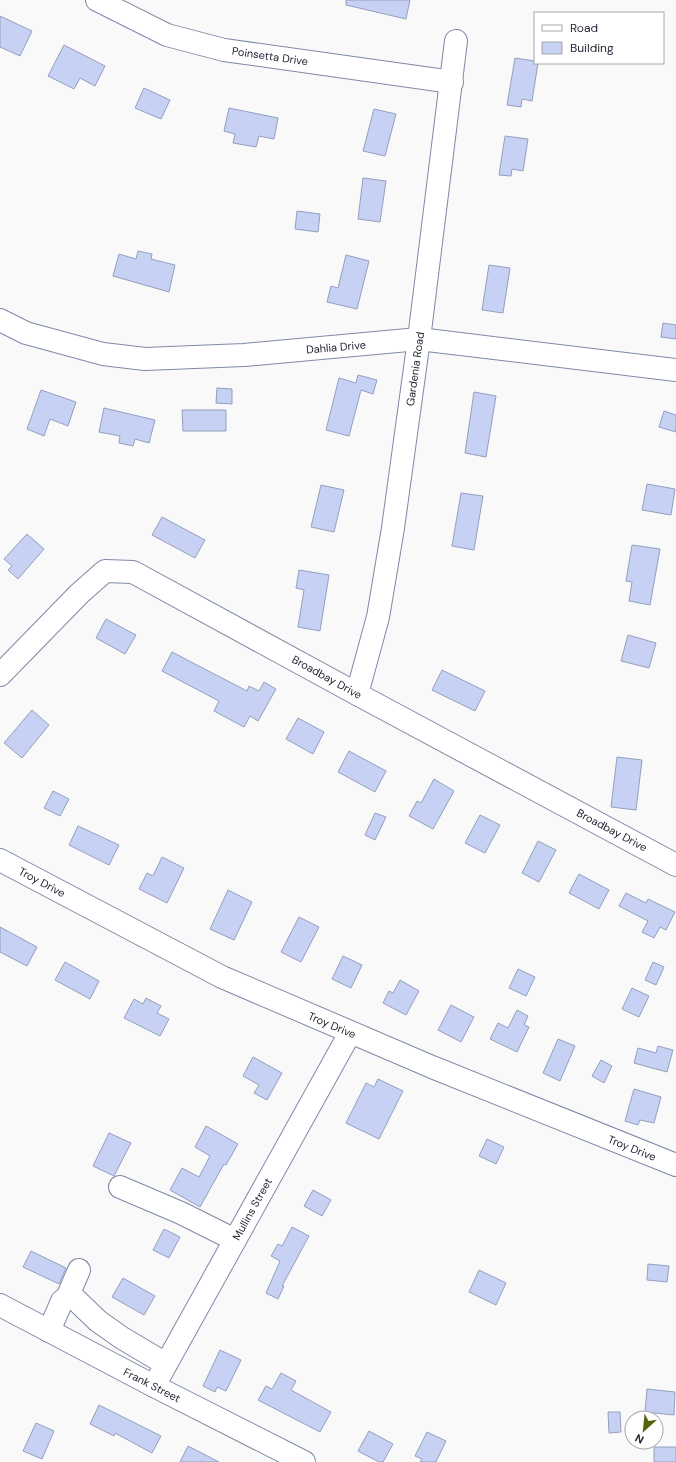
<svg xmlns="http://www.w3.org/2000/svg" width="676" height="1462" font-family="'DM Sans',sans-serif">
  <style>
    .building { fill: #c6d1f3; stroke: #949fbf }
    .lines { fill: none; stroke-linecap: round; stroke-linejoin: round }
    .minor-casing { stroke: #7e89a8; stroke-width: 24 }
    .minor { stroke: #fff; stroke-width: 22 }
    .labels { text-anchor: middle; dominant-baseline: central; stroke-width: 4; stroke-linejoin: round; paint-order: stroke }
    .street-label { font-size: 11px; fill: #222633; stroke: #fff }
  </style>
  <rect width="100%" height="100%" fill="#f9f9f9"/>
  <g class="building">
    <polygon points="346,0 410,0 406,19 346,5"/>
    <polygon points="0,16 32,31 20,56 0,47"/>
    <polygon points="64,45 105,66 95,86 80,78 74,89 48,76"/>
    <polygon points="515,58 535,61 535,63 538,63 532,101 522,99 521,107 507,105"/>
    <polygon points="144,88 170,100 161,119 135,108"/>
    <polygon points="229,108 278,118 274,139 259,136 256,147 233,143 235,134 224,131"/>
    <polygon points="374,109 396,114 385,156 363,151"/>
    <polygon points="505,136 528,139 523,171 512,169 511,176 499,175"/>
    <polygon points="363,178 386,181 380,222 358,219"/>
    <polygon points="297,211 320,214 318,232 295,229"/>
    <polygon points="138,251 152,254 151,259 175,265 169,292 113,276 119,254 136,259"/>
    <polygon points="346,255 369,261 357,309 327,302 331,286 338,288"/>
    <polygon points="489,265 510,268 503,313 482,310"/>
    <polygon points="663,323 676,325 676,339 661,337"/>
    <polygon points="358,375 377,380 373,394 361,390 349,436 326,430 339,378 356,383"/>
    <polygon points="217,388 232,389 232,404 216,403"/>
    <polygon points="41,390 76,402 68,426 50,419 44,436 27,429"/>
    <polygon points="474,392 496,396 486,457 465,453"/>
    <polygon points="104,408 155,420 149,443 135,439 133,446 119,443 120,436 99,432"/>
    <polygon points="182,410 226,410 226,431 183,431"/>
    <polygon points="664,411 676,415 676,432 659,427"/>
    <polygon points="647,484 675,489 671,515 642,510"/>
    <polygon points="321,485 344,490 334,532 311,527"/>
    <polygon points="461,493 483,496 474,550 452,546"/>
    <polygon points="162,517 205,540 195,558 152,535"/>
    <polygon points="27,534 44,549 18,579 8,570 12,566 4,559"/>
    <polygon points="632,545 660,549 650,605 629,601 632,582 626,581"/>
    <polygon points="299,570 329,575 320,631 298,627 304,590 296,588"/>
    <polygon points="106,619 136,635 125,654 96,638"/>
    <polygon points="628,635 656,643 649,668 621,661"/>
    <polygon points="172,652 247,691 249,686 259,691 264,682 276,689 258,721 250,716 244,727 214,711 219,701 162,671"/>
    <polygon points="442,670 485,691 475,711 432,690"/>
    <polygon points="32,710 49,725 22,758 4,743"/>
    <polygon points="298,718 324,732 313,754 286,739"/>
    <polygon points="349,751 386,771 375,792 338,772"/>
    <polygon points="617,757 642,760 636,810 611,807"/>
    <polygon points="434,779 454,791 433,829 409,816 417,801 421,803"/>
    <polygon points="53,791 69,799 60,816 44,808"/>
    <polygon points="375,813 386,817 375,840 365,835"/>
    <polygon points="480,815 500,825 485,853 465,843"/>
    <polygon points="78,826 119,845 109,865 69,845"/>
    <polygon points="538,841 556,850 539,882 522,873"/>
    <polygon points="162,857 184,868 167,903 139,889 147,873 153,876"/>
    <polygon points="579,874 609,890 599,909 569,893"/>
    <polygon points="228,890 252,902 234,940 210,929"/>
    <polygon points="626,893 646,903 648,899 675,912 666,930 660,927 654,938 642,932 648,921 619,906"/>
    <polygon points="299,917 319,927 301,962 281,952"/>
    <polygon points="0,927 37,947 27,966 0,952"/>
    <polygon points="343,956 362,965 351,988 332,979"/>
    <polygon points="65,962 99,981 90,999 55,980"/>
    <polygon points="653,962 664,967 656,985 645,980"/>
    <polygon points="518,969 535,977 526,996 509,988"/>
    <polygon points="400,980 419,991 406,1015 383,1003 389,991 393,993"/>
    <polygon points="632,988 649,996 639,1017 622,1009"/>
    <polygon points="146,998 161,1006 157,1013 169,1019 160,1036 124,1018 134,999 143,1004"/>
    <polygon points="451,1005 474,1017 461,1042 438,1030"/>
    <polygon points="517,1010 528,1016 524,1025 529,1027 517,1052 490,1039 498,1023 508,1028"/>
    <polygon points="558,1039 575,1046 560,1081 543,1073"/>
    <polygon points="658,1046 673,1050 667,1072 634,1063 638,1048 656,1053"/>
    <polygon points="253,1057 282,1073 267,1100 254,1093 259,1085 243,1076"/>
    <polygon points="601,1060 612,1066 604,1083 592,1076"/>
    <polygon points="378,1079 403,1091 379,1139 346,1123 366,1083 374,1087"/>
    <polygon points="634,1089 661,1097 654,1123 640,1120 638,1125 625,1121"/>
    <polygon points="206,1126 238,1144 226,1165 224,1164 200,1207 170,1190 182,1168 199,1177 210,1156 195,1147"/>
    <polygon points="109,1133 131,1143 114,1176 93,1166"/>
    <polygon points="487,1139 504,1147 496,1164 479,1156"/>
    <polygon points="313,1190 331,1200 322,1216 304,1206"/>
    <polygon points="292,1227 309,1236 282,1286 284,1286 278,1299 266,1293 280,1261 271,1256 278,1244 282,1246"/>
    <polygon points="164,1229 180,1237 169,1258 153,1250"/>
    <polygon points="31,1251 66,1268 59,1284 23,1267"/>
    <polygon points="648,1264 669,1266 667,1282 647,1280"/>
    <polygon points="479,1270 506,1283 496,1305 469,1292"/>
    <polygon points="123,1278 155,1296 144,1315 112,1297"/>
    <polygon points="220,1350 241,1360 226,1391 217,1387 215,1392 203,1386"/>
    <polygon points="281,1373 296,1381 291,1390 331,1412 320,1432 258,1400 266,1386 272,1389"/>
    <polygon points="647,1389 675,1392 674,1415 645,1412"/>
    <polygon points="99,1405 161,1436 152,1453 115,1433 114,1436 90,1424"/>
    <polygon points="608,1412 620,1412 621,1432 609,1433"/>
    <polygon points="36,1423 54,1431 42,1459 23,1451"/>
    <polygon points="369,1431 393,1444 383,1462 379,1462 358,1451"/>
    <polygon points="427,1432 446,1441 436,1462 420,1462 422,1459 415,1456"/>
    <polygon points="188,1446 219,1462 180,1462"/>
    <rect x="654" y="1447" width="22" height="15"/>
  </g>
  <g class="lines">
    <g class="minor-casing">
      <g id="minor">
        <polyline points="97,0 167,35 224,50 452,82"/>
        <polyline points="0,320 26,333 103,354 145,359 244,355 419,339 676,370"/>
        <polyline points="0,675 79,594 105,571 133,572 357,694 676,865"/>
        <polyline points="357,694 378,617 393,528 419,339 456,41"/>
        <polyline points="0,860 222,977 432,1067 676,1165"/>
        <polyline points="120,1187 181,1213 235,1240"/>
        <polyline points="67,1298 79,1270"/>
        <polyline points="0,1305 154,1386 304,1462"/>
        <polyline points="49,1331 62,1301 67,1298 73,1297 98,1321 122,1338 166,1364"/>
        <polyline points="154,1386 350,1033"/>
      </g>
    </g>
    <use href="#minor" class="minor"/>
  </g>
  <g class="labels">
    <g class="street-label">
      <text transform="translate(270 56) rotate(8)">Poinsetta Drive</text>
      <text transform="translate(336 347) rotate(-5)">Dahlia Drive</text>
      <text transform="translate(415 369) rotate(-82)">Gardenia Road</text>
      <text transform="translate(327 677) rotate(29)">Broadbay Drive</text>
      <text transform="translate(612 830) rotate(28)">Broadbay Drive</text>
      <text transform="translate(42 882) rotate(28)">Troy Drive</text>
      <text transform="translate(332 1025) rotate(23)">Troy Drive</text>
      <text transform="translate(632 1148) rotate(22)">Troy Drive</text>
      <text transform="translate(252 1209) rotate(-61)">Mullins Street</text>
      <text transform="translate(152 1385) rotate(27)">Frank Street</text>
    </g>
  </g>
  <rect x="534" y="12" width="130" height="52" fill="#ffffff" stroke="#a7a8ad"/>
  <rect x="542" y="25" width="20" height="6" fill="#ffffff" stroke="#a7a8ad"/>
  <text x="570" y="32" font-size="12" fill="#222633">Road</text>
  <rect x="542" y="42" width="20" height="12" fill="#c6d1f3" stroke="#a7a8ad"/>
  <text x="570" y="52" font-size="12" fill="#222633">Building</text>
  <g transform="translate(644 1430) rotate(207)"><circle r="19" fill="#ffffff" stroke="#a7a8ad"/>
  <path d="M0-3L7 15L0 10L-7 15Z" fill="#53640b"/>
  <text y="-6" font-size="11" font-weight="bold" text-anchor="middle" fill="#222633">N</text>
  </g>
</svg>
